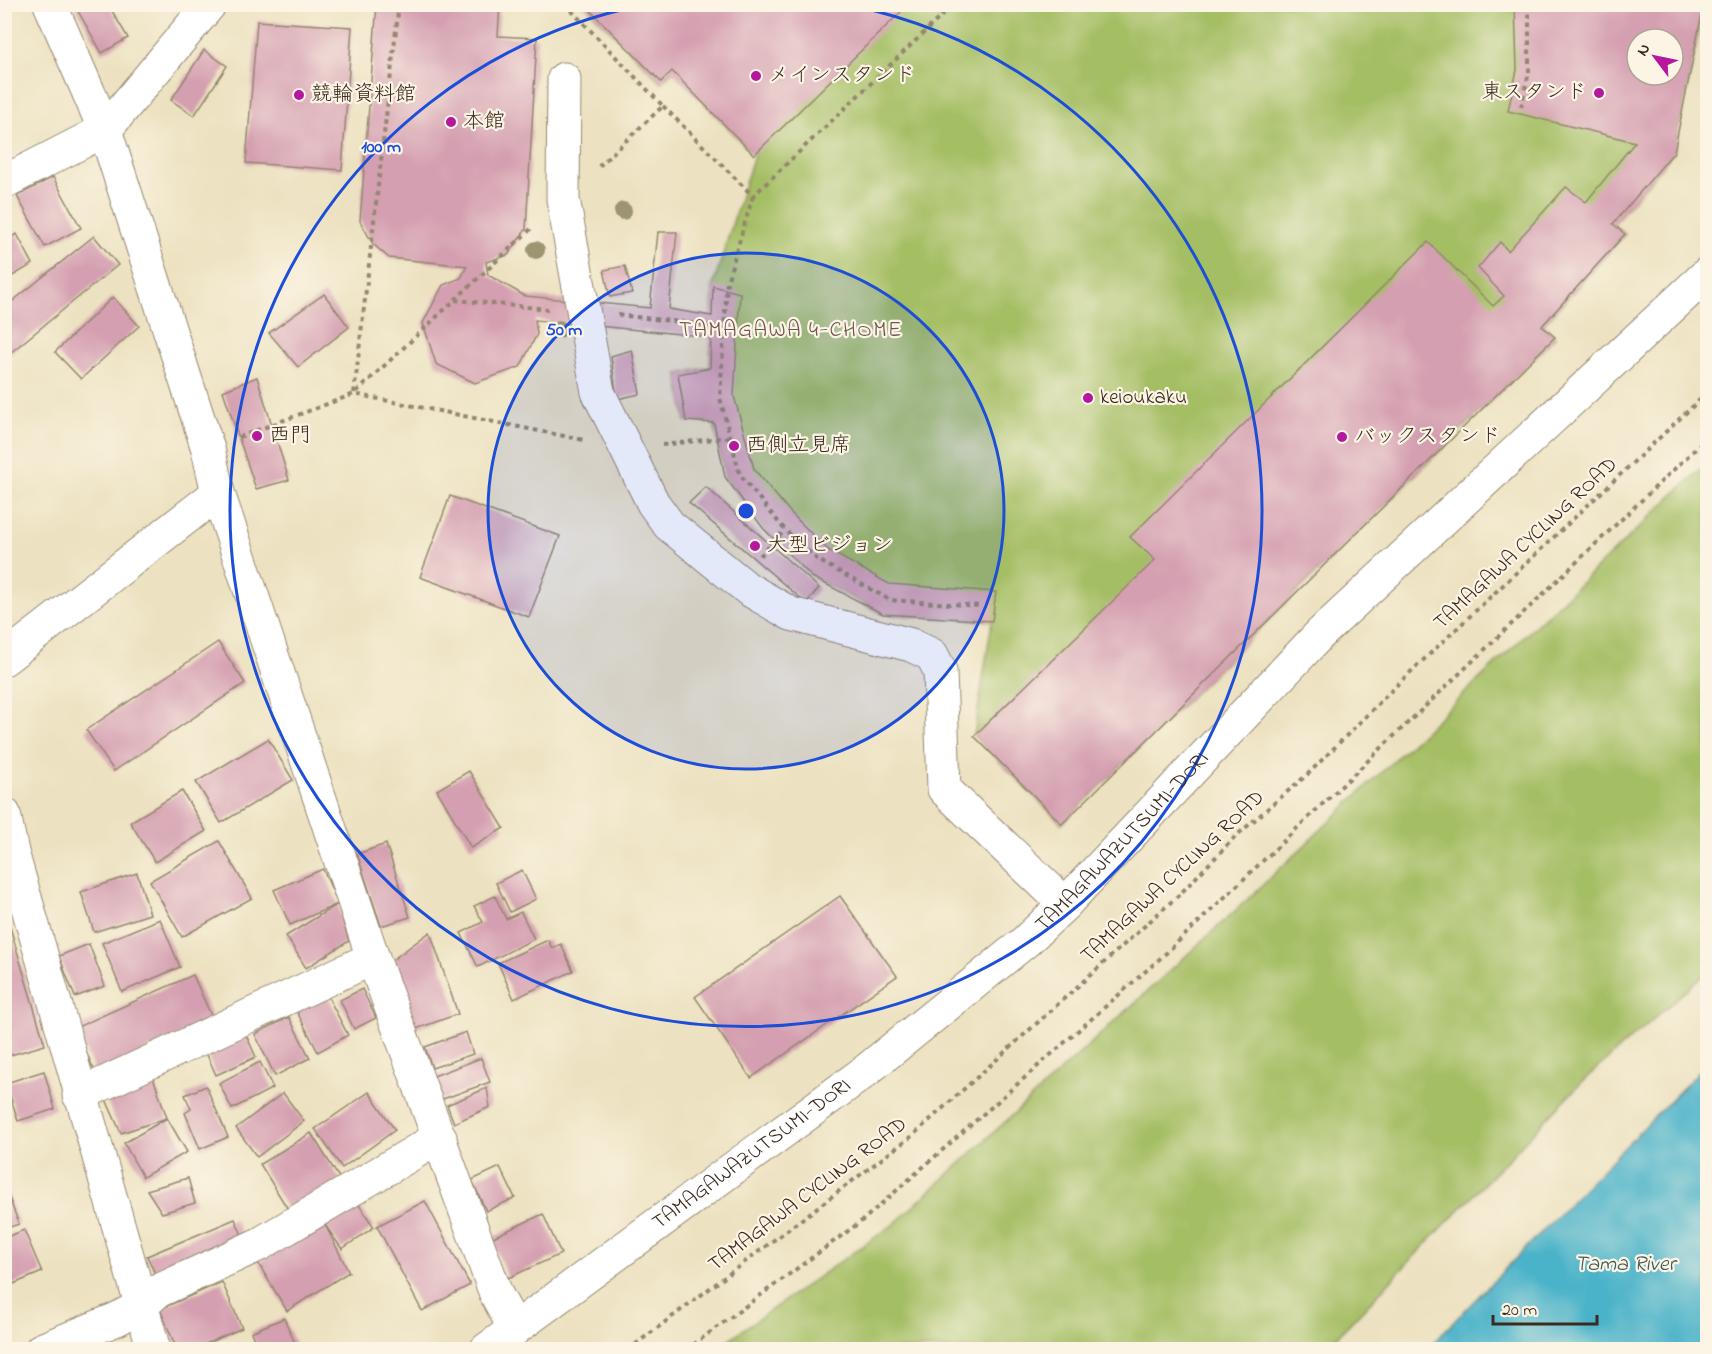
<svg xmlns="http://www.w3.org/2000/svg" width="1712" height="1354" font-family="'Indie Flower','Klee One',sans-serif">
  <style>
    .green { fill: #a4be64; stroke: #707441; stroke-width: 1.5; fill-rule: evenodd }
    .water { fill: #4bb3c9; stroke: #436e74; stroke-width: 1.5 }
    .building { fill: #d49fb0; fill-rule: evenodd }
    .lines { fill: none; stroke-linecap: round; stroke-linejoin: round }
    .minor-casing { stroke: #94866f; stroke-width: 35 }
    .path { stroke: #94866f; stroke-width: 4; stroke-dasharray: 4.5 4.5; stroke-linecap: butt }
    .minor { stroke: #fff; stroke-width: 33 }
    .tree { fill: #9c9572 }
    .ring { fill: none; stroke: #1d4ed8; stroke-width: 3 }
    .poi-dot { fill: #b5179e; stroke: #fcf5e5; stroke-width: 2 }
    .labels { text-anchor: middle; dominant-baseline: central; stroke-width: 4.5; stroke-linejoin: round; paint-order: stroke }
    .poi-label { font-size: 21px; fill: #3b2a1e; stroke: #fcf5e5; text-anchor: start }
    .street-label { font-size: 21px; fill: #3b2a1e; stroke: #fcf5e5 }
    .neighbourhood-label { font-size: 22px; letter-spacing: 1.5px; fill: #715351; stroke: #fcf5e5 }
    .water-label { font-size: 22px; font-style: italic; fill: #415a5a; stroke: #fcf5e5 }
    .centre { fill: #1d4ed8; stroke: #fcf5e5; stroke-width: 3 }
    .ring-label { font-size: 18px; text-anchor: middle; font-weight: bold; fill: #1d4ed8; stroke: #fcf5e5; stroke-width: 4.5; stroke-linejoin: round; paint-order: stroke }
  </style>
  <rect width="100%" height="100%" fill="#fcf5e5"/>
  <filter id="ink" filterUnits="userSpaceOnUse"><feTurbulence type="fractalNoise" baseFrequency=".0167" numOctaves="2"/><feDisplacementMap in="SourceGraphic" scale="12" xChannelSelector="R" yChannelSelector="G"/><feConvolveMatrix kernelMatrix="1 2 1 2 8 2 1 2 1" color-interpolation-filters="sRGB"/></filter>
  <filter id="wash" filterUnits="userSpaceOnUse"><feTurbulence type="fractalNoise" baseFrequency=".008" numOctaves="4" result="noise"/><feDisplacementMap in="SourceGraphic" scale="24" xChannelSelector="R" yChannelSelector="G"/><feGaussianBlur stdDeviation="1.35" result="paint"/><feColorMatrix in="noise" values="0 0 0 0 0 0 0 0 0 0 0 0 0 0 0 0 0 1.4 0 .05"/><feComposite in="paint" operator="in"/></filter>
  <g filter="url(#wash)">
    <rect width="100%" height="100%" fill="#ece1c0"/>
    <g class="green">
      <path d="M 585,5 L 1704,5 L 1674,152 L 1613,224 L 1625,234 L 1543,325 L 1555,337 L 1062,824 L 974,736 L 992,621 L 883,614 L 812,577 L 763,528 L 725,477 L 714,423 L 686,421 L 678,374 L 710,367 L 713,286 L 754,155 L 673,71 L 661,82 ZM 1637,39 L 1673,39 L 1673,75 L 1637,75 Z"/>
      <polygon points="1707,463 1707,972 1585,1079 1325,1349 715,1349 894,1224 1249,898"/>
    </g>
    <polygon class="water" points="1707,1063 1707,1349 1427,1349"/>
    <g id="blocks">
      <g class="building">
        <polygon points="74,4 108,4 128,38 102,53"/>
        <polygon points="377,4 500,4 498,36 537,38 526,229 508,255 486,262 488,275 525,296 650,308 658,232 677,232 669,309 712,316 713,286 740,293 734,396 754,469 790,512 828,550 889,584 996,592 992,621 883,614 812,577 763,528 725,477 714,423 686,421 678,374 710,368 711,337 535,320 537,334 520,367 475,383 436,364 423,323 443,285 461,278 467,266 389,258 373,244 360,221"/>
        <path d="M 1515,4 L 1704,4 L 1674,152 L 1613,224 L 1625,234 L 1542,326 L 1555,337 L 1062,824 L 974,736 L 1155,560 L 1130,537 L 1428,242 L 1493,306 L 1504,296 L 1478,268 L 1500,242 L 1508,251 L 1566,187 L 1586,202 L 1635,142 L 1508,111 L 1517,70 ZM 1637,39 L 1673,39 L 1673,75 L 1637,75 Z"/>
        <polygon points="585,5 908,5 754,155 672,71 661,82"/>
        <polygon points="257,21 352,27 342,170 246,163"/>
        <polygon points="204,50 227,66 194,116 171,100"/>
        <polygon points="53,177 81,228 45,247 17,196"/>
        <polygon points="17,234 33,264 4,281 4,241"/>
        <polygon points="94,236 118,265 4,358 4,308"/>
        <polygon points="625,266 632,293 610,297 604,270"/>
        <polygon points="324,294 349,327 298,367 269,333"/>
        <polygon points="113,297 139,326 81,379 55,352"/>
        <polygon points="632,350 640,394 617,399 611,356"/>
        <polygon points="257,377 289,480 256,489 223,391"/>
        <polygon points="706,487 819,588 806,603 689,503"/>
        <polygon points="450,496 560,536 529,617 420,577"/>
        <polygon points="218,642 245,683 114,771 86,730"/>
        <polygon points="268,739 293,780 221,823 196,782"/>
        <polygon points="469,771 504,828 471,848 437,790"/>
        <polygon points="182,791 206,831 155,862 130,822"/>
        <polygon points="219,841 252,898 182,937 150,881"/>
        <polygon points="386,844 410,917 381,926 357,854"/>
        <polygon points="323,869 338,904 290,925 274,890"/>
        <polygon points="522,870 536,899 510,912 496,883"/>
        <polygon points="137,873 150,914 94,932 81,892"/>
        <polygon points="495,896 506,919 521,912 534,939 478,967 461,933 483,922 474,906"/>
        <polygon points="840,896 897,976 751,1078 695,997"/>
        <polygon points="338,904 349,941 306,968 286,936"/>
        <polygon points="4,907 45,1045 4,1057"/>
        <polygon points="160,919 180,967 122,992 102,943"/>
        <polygon points="430,932 458,1014 416,1029 391,961"/>
        <polygon points="548,940 552,948 561,944 573,971 514,999 498,963"/>
        <polygon points="89,944 105,986 75,997 59,956"/>
        <polygon points="193,975 213,1020 96,1074 75,1028"/>
        <polygon points="362,989 376,1018 354,1029 340,1000"/>
        <polygon points="327,995 348,1035 318,1052 297,1012"/>
        <polygon points="289,1017 310,1058 275,1076 255,1034"/>
        <polygon points="243,1028 256,1057 216,1075 203,1046"/>
        <polygon points="466,1032 473,1054 432,1068 425,1047"/>
        <polygon points="481,1058 490,1082 440,1100 431,1077"/>
        <polygon points="260,1062 273,1088 232,1109 219,1083"/>
        <polygon points="44,1071 55,1109 18,1121 6,1083"/>
        <polygon points="152,1074 167,1118 187,1152 143,1177 124,1143 167,1118 121,1133 104,1095"/>
        <polygon points="206,1086 228,1137 200,1149 185,1113 191,1109 185,1095"/>
        <polygon points="487,1088 490,1107 454,1123 447,1105"/>
        <polygon points="369,1092 395,1130 342,1168 315,1129"/>
        <polygon points="283,1093 304,1121 257,1157 236,1128"/>
        <polygon points="311,1133 343,1184 292,1216 260,1164"/>
        <polygon points="500,1167 515,1198 486,1211 472,1180"/>
        <polygon points="188,1178 195,1203 162,1213 147,1190"/>
        <polygon points="4,1184 19,1224 4,1229"/>
        <polygon points="425,1201 470,1285 422,1311 377,1226"/>
        <polygon points="357,1202 374,1227 342,1249 325,1225 349,1272 287,1311 258,1263 325,1225"/>
        <polygon points="543,1214 561,1254 508,1278 491,1238"/>
        <polygon points="235,1219 245,1242 157,1278 147,1256"/>
        <polygon points="24,1230 42,1272 4,1288 4,1238"/>
        <polygon points="222,1282 242,1328 192,1350 177,1350 160,1309"/>
        <polygon points="284,1318 298,1350 258,1350 251,1332"/>
      </g>
    </g>
  </g>
  <g filter="url(#ink)">
    <use href="#blocks" fill-opacity="0" stroke="#94866f" stroke-width="1.5"/>
    <g class="lines">
      <g class="minor-casing">
        <g id="minor">
          <polyline points="50,4 105,130 208,449 218,493 373,958 496,1294 515,1329"/>
          <polyline points="564,79 563,199 598,392 653,503 669,525 748,589 791,614 911,645 932,655 940,671 944,789 1065,904"/>
          <polyline points="4,182 105,130 210,4"/>
          <polyline points="4,659 218,493"/>
          <polyline points="4,814 12,852 154,1350"/>
          <polyline points="79,1095 373,958"/>
          <polyline points="41,1350 117,1319 141,1306 158,1291 260,1244 440,1137"/>
          <path id="s1" d="M 486,1350 L 863,1073 L 1026,941 L 1065,904 L 1320,634 L 1708,273"/>
        </g>
      </g>
      <g class="path">
        <polyline points="399,4 354,394 584,440"/>
        <polyline points="565,4 663,106 598,167"/>
        <polyline points="663,106 753,196 954,4"/>
        <polyline points="1521,107 1529,72 1529,4"/>
        <polyline points="753,196 727,282 720,398 740,475 785,530 818,560 890,600 982,606"/>
        <polyline points="455,300 548,309"/>
        <polyline points="618,315 725,327"/>
        <polyline points="239,437 354,394 533,227"/>
        <polyline points="662,445 730,437"/>
        <polyline points="760,556 785,530"/>
        <polyline points="628,1350 912,1136 1181,893 1236,836 1309,773 1399,683 1708,392"/>
        <polyline points="686,1350 863,1220 1164,955 1708,437"/>
      </g>
      <use href="#minor" class="minor"/>
    </g>
    <g class="tree">
      <circle cx="623" cy="211" r="9"/>
      <circle cx="536" cy="250" r="9"/>
      <circle cx="559" cy="329" r="9"/>
    </g>
  </g>
  <circle cx="746" cy="511" r="258" fill="#1d4ed8" fill-opacity=".12"/>
  <g class="ring">
    <circle cx="746" cy="511" r="258"/>
    <path d="M849 5A516 516 0 1 1 643 5"/>
  </g>
  <g class="poi-dot">
    <circle cx="756" cy="76" r="6"/>
    <circle cx="1599" cy="93" r="6"/>
    <circle cx="299" cy="95" r="6"/>
    <circle cx="451" cy="122" r="6"/>
    <circle cx="1088" cy="398" r="6"/>
    <circle cx="257" cy="436" r="6"/>
    <circle cx="1342" cy="437" r="6"/>
    <circle cx="734" cy="446" r="6"/>
    <circle cx="755" cy="546" r="6"/>
  </g>
  <g class="labels">
    <g class="poi-label">
      <text x="768" y="76">メインスタンド</text>
      <text x="1587" y="93" text-anchor="end">東スタンド</text>
      <text x="311" y="95">競輪資料館</text>
      <text x="463" y="122">本館</text>
      <text x="1100" y="398">keioukaku</text>
      <text x="269" y="436">西門</text>
      <text x="1354" y="437">バックスタンド</text>
      <text x="746" y="446">西側立見席</text>
      <text x="767" y="546">大型ビジョン</text>
    </g>
    <g class="street-label">
      <text transform="translate(1526 544) rotate(-43)">TAMAGAWA CYCLING ROAD</text>
      <text stroke="none"><textPath href="#s1" startOffset="816">TAMAGAWAZUTSUMI-DORI</textPath></text>
      <text transform="translate(1173 877) rotate(-43)">TAMAGAWA CYCLING ROAD</text>
      <text stroke="none"><textPath href="#s1" startOffset="330">TAMAGAWAZUTSUMI-DORI</textPath></text>
      <text transform="translate(808 1195) rotate(-37)">TAMAGAWA CYCLING ROAD</text>
    </g>
    <g class="neighbourhood-label">
      <text x="791" y="331">TAMAGAWA 4-CHOME</text>
    </g>
    <g class="water-label">
      <text x="1625" y="1265">Tama River</text>
    </g>
  </g>
  <circle cx="746" cy="511" r="9" class="centre"/>
  <g class="ring-label">
    <text x="381" y="152">100 m</text>
    <text x="564" y="335">50 m</text>
  </g>
  <rect width="1712" height="1354" fill="none" stroke="#fcf5e5" stroke-width="24"/>
  <g transform="translate(1655 57) rotate(302)"><circle r="28" fill="#fcf5e5" stroke="#afa495" stroke-width="1.5"/>
  <path d="M0-4.5L10 22L0 15L-10 22Z" fill="#b5179e"/>
  <text y="-9" font-size="16" font-weight="bold" text-anchor="middle" fill="#3b2a1e">N</text>
  </g>
  <path d="M1493 1315v9h104v-9" fill="none" stroke="#3b2a1e" stroke-width="3"/>
  <text x="1502" y="1315" font-size="18" fill="#3b2a1e" stroke="#fcf5e5" stroke-width="4.5" paint-order="stroke">20 m</text>
</svg>
